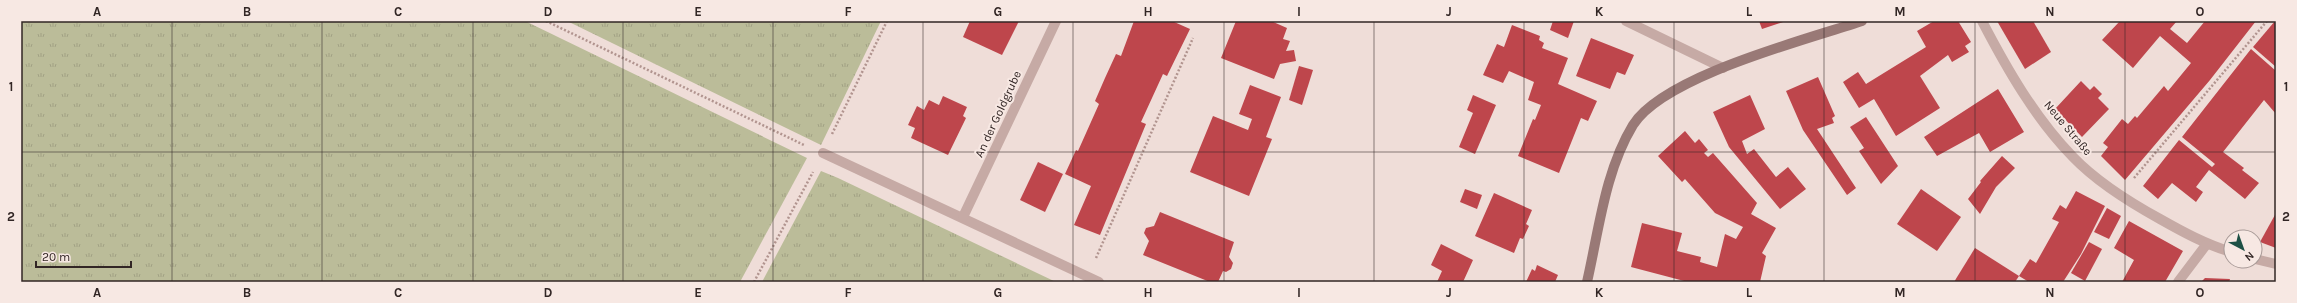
<svg xmlns="http://www.w3.org/2000/svg" width="2297" height="303" font-family="Karla,sans-serif">
  <style>
    .grass { fill: url(#grass-tufts) }
    .building { fill: #be464c }
    .lines { fill: none; stroke-linecap: round; stroke-linejoin: round }
    .path { stroke: #b1948f; stroke-width: 2.5; stroke-dasharray: 2 2; stroke-linecap: butt }
    .minor { stroke: #c6aaa5; stroke-width: 10 }
    .secondary { stroke: #997976; stroke-width: 10 }
    .grid { fill: none; stroke: #322625; stroke-width: 1; stroke-opacity: 0.55 }
    .labels { text-anchor: middle; dominant-baseline: central; stroke-width: 4; stroke-linejoin: round; paint-order: stroke }
    .street-label { font-size: 12px; fill: #322625; stroke: #f7e8e3 }
    .neatline { fill: none; stroke: #322625; stroke-width: 1.5 }
    .grid-label { font-size: 13px; text-anchor: middle; font-weight: bold; fill: #322625 }
  </style>
  <defs>
    <pattern id="grass-tufts" width="24" height="20" patternUnits="userSpaceOnUse"><rect width="24" height="20" fill="#bbbc99"/><path d="M3 7l-1-3M5 7V3M7 7l1-3M15 17l-1-3M17 17v-4M19 17l1-3" fill="none" stroke="#a1a184"/></pattern>
  </defs>
  <rect width="100%" height="100%" fill="#efddd8"/>
  <g class="grass">
    <polygon points="21,21 525,21 807,158 740,282 21,282"/>
    <polygon points="567,21 881,21 821,145"/>
    <polygon points="821,171 838,178 1056,282 762,282"/>
  </g>
  <g class="building">
    <polygon points="970,21 1019,21 1002,55 963,37"/>
    <polygon points="1134,21 1172,21 1190,29 1167,76 1163,74 1141,122 1146,124 1100,235 1074,225 1091,186 1065,174 1076,150 1078,151 1099,104 1095,101 1105,78 1116,54 1121,56"/>
    <polygon points="1236,21 1271,21 1287,28 1283,39 1290,41 1286,51 1294,50 1296,61 1280,64 1274,79 1221,58"/>
    <polygon points="1553,21 1574,21 1568,38 1550,30"/>
    <polygon points="1759,21 1786,21 1762,29"/>
    <polygon points="1934,21 1958,21 1971,42 1965,46 1969,52 1952,62 1948,55 1920,76 1940,108 1896,136 1874,99 1859,108 1843,82 1858,72 1866,84 1926,47 1917,31"/>
    <polygon points="1997,21 2033,21 2051,52 2025,69"/>
    <polygon points="2120,21 2177,21 2170,29 2187,43 2205,21 2256,21 2210,80 2125,180 2101,156 2108,147 2103,143 2122,119 2128,124 2135,116 2137,118 2164,86 2168,91 2191,63 2160,36 2133,68 2102,40"/>
    <polygon points="2275,21 2276,21 2276,67 2253,47"/>
    <polygon points="1512,25 1540,36 1539,40 1544,43 1542,48 1568,58 1558,84 1597,101 1588,121 1581,118 1559,173 1518,156 1533,119 1535,120 1541,105 1528,100 1534,82 1509,71 1503,83 1483,75 1497,44 1504,47"/>
    <polygon points="1591,38 1634,55 1625,75 1617,72 1610,89 1576,76"/>
    <polygon points="2251,49 2276,71 2276,114 2264,100 2223,152 2244,168 2242,170 2259,183 2245,199 2209,170 2196,187 2203,192 2196,202 2172,183 2158,199 2143,186 2179,140 2212,167 2215,164 2182,137"/>
    <polygon points="1299,66 1313,70 1302,105 1289,100"/>
    <polygon points="1818,77 1835,116 1832,118 1834,123 1817,129 1856,188 1847,195 1803,130 1786,91"/>
    <polygon points="2081,81 2090,90 2094,86 2102,94 2098,98 2109,109 2082,137 2055,109"/>
    <polygon points="1250,85 1281,97 1266,137 1272,139 1249,196 1190,172 1213,116 1248,130 1252,119 1239,114"/>
    <polygon points="1998,89 2024,132 1990,152 1979,133 1937,156 1924,137"/>
    <polygon points="1473,95 1496,105 1475,154 1459,147 1473,113 1467,110"/>
    <polygon points="1750,95 1765,129 1742,141 1747,154 1754,149 1776,177 1788,167 1806,189 1780,209 1729,147 1713,112"/>
    <polygon points="943,96 967,107 963,116 966,118 948,155 911,138 915,128 908,125 917,106 924,110 929,100 939,105"/>
    <polygon points="1866,117 1898,166 1881,184 1859,151 1864,148 1850,127"/>
    <polygon points="1685,131 1695,143 1699,139 1708,150 1704,153 1708,157 1713,153 1757,203 1751,214 1776,228 1762,253 1766,256 1760,282 1688,282 1631,267 1642,223 1682,233 1677,251 1701,257 1700,262 1717,267 1725,234 1736,239 1743,227 1715,213 1685,179 1682,182 1658,156"/>
    <polygon points="2002,156 2015,168 1996,187 1980,214 1968,199 1981,182 1980,181"/>
    <polygon points="1038,162 1063,174 1045,212 1020,200"/>
    <polygon points="1465,189 1482,195 1477,209 1460,202"/>
    <polygon points="1921,189 1961,217 1937,251 1897,224"/>
    <polygon points="2076,191 2105,206 2081,254 2063,282 2029,282 2019,276 2030,259 2036,263 2059,222 2052,219 2060,205 2066,209"/>
    <polygon points="1494,193 1532,210 1526,224 1529,226 1523,239 1520,238 1514,253 1475,236"/>
    <polygon points="2107,208 2121,216 2109,239 2094,232"/>
    <polygon points="1160,212 1234,242 1229,257 1233,263 1231,269 1226,272 1223,271 1218,282 1210,282 1143,255 1149,241 1144,233 1146,228 1154,226"/>
    <polygon points="2276,213 2276,248 2260,242"/>
    <polygon points="2129,221 2183,251 2165,282 2122,282 2134,260 2114,248"/>
    <polygon points="2089,242 2102,249 2085,281 2071,273"/>
    <polygon points="1441,244 1473,260 1463,282 1437,282 1442,271 1431,265"/>
    <polygon points="1975,248 2019,276 2015,282 1954,282"/>
    <polygon points="1537,265 1558,275 1555,282 1526,282 1532,269 1535,271"/>
    <polygon points="2205,278 2230,279 2229,282 2201,282"/>
  </g>
  <g class="lines">
    <g class="path">
      <polyline points="546,21 804,145"/>
      <polyline points="832,134 887,21"/>
      <polyline points="2134,178 2267,21"/>
      <polyline points="1096,258 1193,38"/>
      <polyline points="754,282 813,172"/>
    </g>
    <g class="minor">
      <polyline points="1626,21 1723,68"/>
      <path d="M 1982,21 C 2007,69 2035,118 2073,157 C 2097,182 2129,202 2160,219 C 2183,232 2205,244 2231,252"/>
      <polyline points="823,153 1099,282"/>
      <polyline points="963,217 1056,21"/>
      <polyline points="2255,259 2276,264"/>
      <polyline points="2178,282 2206,245"/>
    </g>
    <path class="secondary" d="M 1587,282 C 1599,230 1605,171 1633,125 C 1664,76 1805,40 1862,21"/>
  </g>
  <path class="grid" d="M 172,21 L 172,282M 322,21 L 322,282M 473,21 L 473,282M 623,21 L 623,282M 773,21 L 773,282M 923,21 L 923,282M 1073,21 L 1073,282M 1224,21 L 1224,282M 1374,21 L 1374,282M 1524,21 L 1524,282M 1674,21 L 1674,282M 1824,21 L 1824,282M 1975,21 L 1975,282M 2125,21 L 2125,282M 21,152 L 2276,152"/>
  <g class="labels">
    <g class="street-label">
      <text transform="translate(998 114) rotate(-65)">An der Goldgrube</text>
      <text transform="translate(2068 128) rotate(50)">Neue Straße</text>
    </g>
  </g>
  <rect width="2297" height="303" fill="none" stroke="#f7e8e3" stroke-width="44"/>
  <g transform="translate(2243 249) rotate(139)"><circle r="19" fill="#f7e8e3" stroke="#a89a97"/>
  <path d="M0-3L7 15L0 10L-7 15Z" fill="#1e5045"/>
  <text y="-6" font-size="11" font-weight="bold" text-anchor="middle" fill="#322625">N</text>
  </g>
  <path d="M36 261v6h95v-6" fill="none" stroke="#322625" stroke-width="2"/>
  <text x="42" y="261" font-size="12" fill="#322625" stroke="#f7e8e3" stroke-width="3" paint-order="stroke">20 m</text>
  <rect x="22" y="22" width="2253" height="259" class="neatline"/>
  <g class="grid-label">
    <text x="97" y="16">A</text>
    <text x="247" y="16">B</text>
    <text x="398" y="16">C</text>
    <text x="548" y="16">D</text>
    <text x="698" y="16">E</text>
    <text x="848" y="16">F</text>
    <text x="998" y="16">G</text>
    <text x="1148" y="16">H</text>
    <text x="1299" y="16">I</text>
    <text x="1449" y="16">J</text>
    <text x="1599" y="16">K</text>
    <text x="1749" y="16">L</text>
    <text x="1900" y="16">M</text>
    <text x="2050" y="16">N</text>
    <text x="2200" y="16">O</text>
    <text x="11" y="91">1</text>
    <text x="2286" y="91">1</text>
    <text x="11" y="221">2</text>
    <text x="2286" y="221">2</text>
    <text x="97" y="297">A</text>
    <text x="247" y="297">B</text>
    <text x="398" y="297">C</text>
    <text x="548" y="297">D</text>
    <text x="698" y="297">E</text>
    <text x="848" y="297">F</text>
    <text x="998" y="297">G</text>
    <text x="1148" y="297">H</text>
    <text x="1299" y="297">I</text>
    <text x="1449" y="297">J</text>
    <text x="1599" y="297">K</text>
    <text x="1749" y="297">L</text>
    <text x="1900" y="297">M</text>
    <text x="2050" y="297">N</text>
    <text x="2200" y="297">O</text>
  </g>
</svg>
